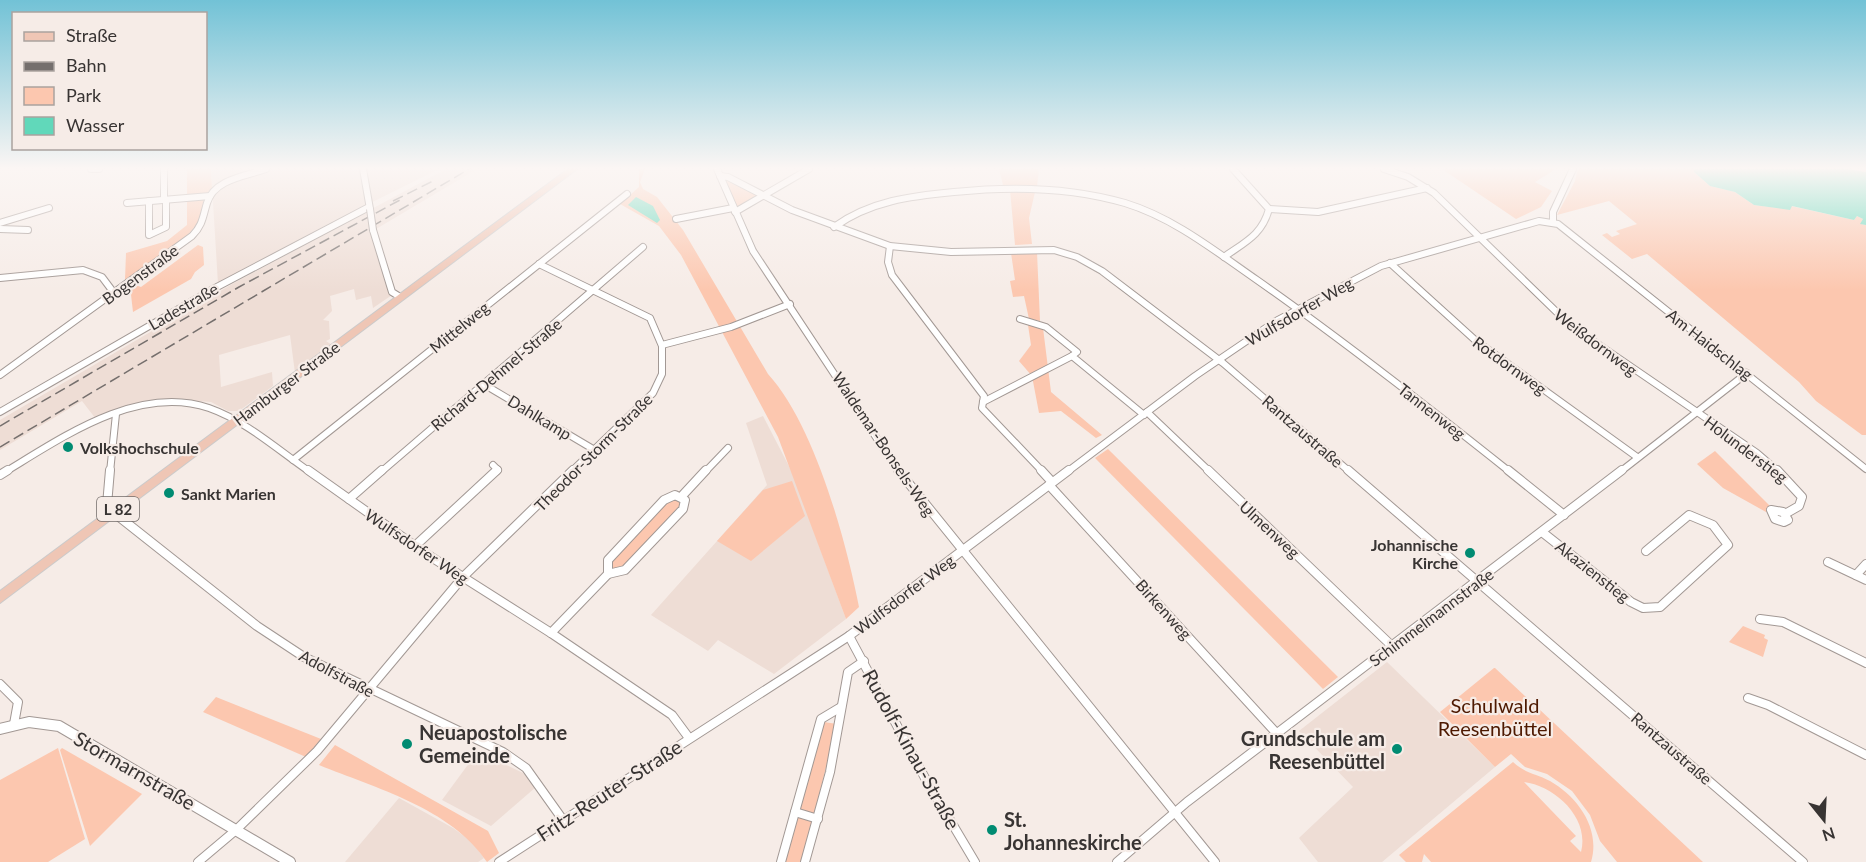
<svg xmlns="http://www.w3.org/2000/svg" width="1866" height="862" font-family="Lato,sans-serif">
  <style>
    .built { fill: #eeddd5 }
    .green { fill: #fcc7af; fill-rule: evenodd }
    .water { fill: #61d8ba }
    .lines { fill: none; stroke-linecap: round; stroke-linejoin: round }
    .street-far1-casing { stroke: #a29894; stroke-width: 8 }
    .street-casing { stroke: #a29894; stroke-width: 10 }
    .secondary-casing { stroke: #a29894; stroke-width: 12 }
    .primary-casing { stroke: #cbcaca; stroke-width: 2 }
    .street-far1 { stroke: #fff; stroke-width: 6 }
    .street { stroke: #fff; stroke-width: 8 }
    .secondary { stroke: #fff; stroke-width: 10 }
    .primary { fill: #efc6b5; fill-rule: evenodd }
    .rail { stroke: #756f6d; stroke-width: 1.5; stroke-dasharray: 11 5; stroke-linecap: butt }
    .street-bridge-casing { stroke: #a29894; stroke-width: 8; stroke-linecap: butt }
    .street-bridge { stroke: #fff; stroke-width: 6 }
    .poi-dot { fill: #008b72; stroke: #f6ece7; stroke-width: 2 }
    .labels { text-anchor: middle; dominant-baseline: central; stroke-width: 4.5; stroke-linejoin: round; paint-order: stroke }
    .shield { fill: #f6ece7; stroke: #716b69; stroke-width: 1.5 }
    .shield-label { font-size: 15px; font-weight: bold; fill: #383433 }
    .street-label { font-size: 16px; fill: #383433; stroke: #f6ece7 }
    .poi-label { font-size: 16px; font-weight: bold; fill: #383433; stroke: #f6ece7; text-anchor: start }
    .near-park-label { font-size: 20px; fill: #4e1900; stroke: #f6ece7 }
    .near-poi-label { font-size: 20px; font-weight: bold; fill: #383433; stroke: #f6ece7; text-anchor: start }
    .near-street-label { font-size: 20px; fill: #383433; stroke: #f6ece7 }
  </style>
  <rect width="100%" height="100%" fill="#f6ece7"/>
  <g class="built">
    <polygon points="211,169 439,169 328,224 218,284"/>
    <polygon points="446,169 477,169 371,232 392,295 373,308 371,296 356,300 354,289 330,296 332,311 323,320 329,321 330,339 326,341 332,345 295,373 290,335 219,355 221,387 272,372 273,386 239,411 228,411 211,402 170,399 129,408 99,423 82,401 0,450 0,420 234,283"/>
    <polygon points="763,416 792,472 846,619 774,674 718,640 708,651 651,615 767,485 746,423"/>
    <polygon points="1387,662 1495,767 1382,862 1318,862 1299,838 1353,787 1299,731"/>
    <polygon points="478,751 523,773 536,787 491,826 442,800"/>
    <polygon points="399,798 453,828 472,842 484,858 478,862 345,862"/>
  </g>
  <g class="green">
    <path d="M 187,169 L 211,169 L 212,188 C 199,199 205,212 196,225 C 180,248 148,264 125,280 L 126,253 L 167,241 L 187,225 Z"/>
    <path d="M 639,169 L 645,169 L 640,182 L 643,189 L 657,197 L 683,230 L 768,374 C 814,424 846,540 859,607 L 846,619 L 778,437 L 681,255 L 659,226 L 620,204 L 639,187 Z"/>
    <polygon points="999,169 1039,169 1037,187 1003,185"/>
    <polygon points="1442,169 1556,169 1535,182 1552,191 1541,207 1516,219"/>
    <polygon points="1578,169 1694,169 1694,172 1710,186 1735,192 1754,205 1790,209 1791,206 1854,220 1857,216 1863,219 1861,224 1866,225 1866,435 1862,435 1816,401 1799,382 1647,254 1632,259 1602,235 1607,233 1612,237 1620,234 1616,231 1637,224 1609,201 1557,215 1575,181"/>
    <polygon points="721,177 725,177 761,195 736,209"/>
    <polygon points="1010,190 1035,192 1029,218 1032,244 1015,245"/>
    <polygon points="198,245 203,247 204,265 195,272 191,279 133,312 130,286 133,284 141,287"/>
    <polygon points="1037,252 1040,321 1029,319 1024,296 1013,297 1010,281 1015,280 1011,253"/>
    <polygon points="1028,325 1043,328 1051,392 1102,435 1096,438 1061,411 1039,413 1032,376 1019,361 1031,345"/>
    <polygon points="1108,449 1338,677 1323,689 1095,458"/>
    <polygon points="1715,451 1771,507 1766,512 1723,488 1697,464"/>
    <polygon points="792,481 805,516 751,561 717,541 763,490"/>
    <polygon points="670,500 680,500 681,507 627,565 612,570 612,560"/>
    <polygon points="1743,626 1765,635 1764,638 1768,640 1763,657 1729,642"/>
    <polygon points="1494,668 1495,668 1703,862 1617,862 1600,841 1590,815 1572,791 1547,774 1525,767 1511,754 1495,767 1440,712"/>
    <polygon points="216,697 321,739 306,757 203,712"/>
    <polygon points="824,722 837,724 802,862 783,862"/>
    <path d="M 335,745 L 488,831 L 499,853 L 487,862 C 451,808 375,788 319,765 Z"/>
    <polygon points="58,748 85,839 48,862 0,862 0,780"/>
    <polygon points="62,748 142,794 90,846 60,750"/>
    <path d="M 1513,762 C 1526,774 1535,773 1550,781 C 1578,797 1601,829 1591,862 L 1431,862 L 1424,854 L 1422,862 L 1406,862 L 1399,855 ZM 1524,782 C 1555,786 1590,818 1581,852 L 1570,841 L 1576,836 Z"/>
  </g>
  <g class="water">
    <polygon points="1694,169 1848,169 1866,172 1866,225 1860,224 1863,219 1857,216 1854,220 1792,206 1790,210 1754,205 1735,192 1710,186 1694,172"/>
    <polygon points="636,197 653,206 660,220 657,223 628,205"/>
  </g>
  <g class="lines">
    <g class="street-far1-casing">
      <g id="street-far1">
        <polyline points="91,169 99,169"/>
        <polyline points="164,169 164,200"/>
        <polyline points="363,169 370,209"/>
        <polyline points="717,169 753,251 899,472"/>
        <polyline points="1384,169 1408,177 1434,193 1570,325 1757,453 1779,472"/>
        <polyline points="720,176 728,177 792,210 890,246 951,252 1054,250 1077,257 1102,271 1223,363 1350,472"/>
        <polyline points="149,201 149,235 166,227 166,200"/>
        <polyline points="127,203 210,196"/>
        <polyline points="1269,209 1318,212 1427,188"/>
        <polyline points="735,212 809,169"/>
        <polyline points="676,219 733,208"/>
        <polyline points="1553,222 1553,212 1573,169"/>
        <polyline points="0,223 49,208"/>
        <path d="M 834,227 C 870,201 911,196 954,192 C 1011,186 1070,187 1125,203 C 1174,218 1215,251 1257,280 C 1344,341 1427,406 1510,472"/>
        <polyline points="0,229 28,230"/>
        <polyline points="373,230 392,292 400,297"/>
        <polyline points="890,246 888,262 892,275 984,396 982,408 1043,472"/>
        <path d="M 1224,257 C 1245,242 1262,235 1269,209 L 1233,169"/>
        <polyline points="1390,263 1475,340 1637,457"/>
        <polyline points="539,264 650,318 662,346 662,374 653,393 571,472"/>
        <polyline points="0,278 83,270 102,277 114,293"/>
        <polyline points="1020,319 1046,327 1077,352 1072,356 1144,415"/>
        <polyline points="662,345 731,327 790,304"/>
        <path d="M 0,375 L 192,236 C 203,225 203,216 207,203 C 214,179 246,176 266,169"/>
        <polyline points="485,385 593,449"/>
        <polyline points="983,402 1072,356"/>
        <polyline points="0,412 215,288 369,207"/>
        <polyline points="1147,412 1210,472"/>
        <polyline points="293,460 627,194"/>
        <polyline points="493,465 498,470 496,472"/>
        <path d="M 5,472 C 63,437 138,384 209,408 C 246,421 278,450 310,472"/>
        <polyline points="110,472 116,414"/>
        <polyline points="381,472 643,247"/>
        <polyline points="705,472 728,448"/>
        <polyline points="1067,472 1195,376 1276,321 1381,266 1539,221 1558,224 1866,469"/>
        <polyline points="1620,472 1747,373"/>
      </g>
    </g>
    <g class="street-casing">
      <g id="street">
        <polyline points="308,470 425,553 551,633 672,715 689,738"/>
        <polyline points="898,470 1215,862"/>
        <polyline points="1041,470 1052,482"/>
        <polyline points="1208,470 1392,646"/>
        <polyline points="1348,470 1803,862"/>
        <polyline points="1508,470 1564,515"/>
        <polyline points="1777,470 1802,497 1799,506 1785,514"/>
        <polyline points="0,475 8,470"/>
        <polyline points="1049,485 1278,735"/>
        <polygon points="675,495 685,500 683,509 625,570 608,574 608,560 664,500"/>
        <polyline points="681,497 706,470"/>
        <polyline points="349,499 382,470"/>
        <polyline points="107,505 110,470"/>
        <polygon points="1771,510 1783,512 1788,520 1784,522 1775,519"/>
        <polyline points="113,512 257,626 304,657 503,752 526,768 563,820"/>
        <polyline points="1542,532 1631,602 1643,608 1660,607 1728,545 1713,525 1689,515 1646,551"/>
        <polyline points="415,546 497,470"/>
        <polyline points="1828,562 1866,580"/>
        <polyline points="1856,575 1866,564"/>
        <polyline points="1760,619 1783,622 1866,663"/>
        <polyline points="551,633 608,574"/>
        <polyline points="849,636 925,778 975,862"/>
        <polyline points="0,684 18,702 14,724"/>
        <polyline points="1748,698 1768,705 1866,755"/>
        <polyline points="795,812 818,819"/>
        <polyline points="198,862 236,830 317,751 463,577 573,470"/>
        <polyline points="499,862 849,636 1069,470"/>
        <polyline points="781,862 821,719 841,707"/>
        <polyline points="805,862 830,772 848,672 864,661"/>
        <polyline points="1117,862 1187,802 1622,470"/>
      </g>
    </g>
    <g class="secondary-casing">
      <polyline id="secondary" points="0,729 29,722 59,726 290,862"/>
    </g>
    <g class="primary-casing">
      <polygon id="primary" points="568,169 577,169 0,603 0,591"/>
    </g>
    <use href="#street-far1" class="street-far1"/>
    <use href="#street" class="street"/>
    <use href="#secondary" class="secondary"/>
    <use href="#primary" class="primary"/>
    <g class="rail">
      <polyline points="393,201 433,181"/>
      <polyline points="0,426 239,287 400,200"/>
      <polyline points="0,447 469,169"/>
    </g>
    <g class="street-bridge-casing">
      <polyline id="street-bridge" points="370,209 373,230"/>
    </g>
    <use href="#street-bridge" class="street-bridge"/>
  </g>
  <linearGradient id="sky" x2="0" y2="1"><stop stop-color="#72c2d6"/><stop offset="0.58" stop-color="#fbf6f4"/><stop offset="1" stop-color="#fbf6f4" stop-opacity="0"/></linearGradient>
  <rect width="1866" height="290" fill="url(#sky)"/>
  <g class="poi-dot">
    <circle cx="68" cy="447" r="6"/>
    <circle cx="169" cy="493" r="6"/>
    <circle cx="1470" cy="553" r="6"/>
    <circle cx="407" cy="744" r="6"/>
    <circle cx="1397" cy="749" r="6"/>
    <circle cx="992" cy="830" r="6"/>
  </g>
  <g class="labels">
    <rect class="shield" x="97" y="497" width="42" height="24" rx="4.5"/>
    <g class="shield-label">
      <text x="118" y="509">L 82</text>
    </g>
    <g class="street-label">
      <text transform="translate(140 274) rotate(-36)">Bogenstraße</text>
      <text transform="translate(183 306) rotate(-30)">Ladestraße</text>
      <text transform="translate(1299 311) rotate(-30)">Wulfsdorfer Weg</text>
      <text transform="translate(459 327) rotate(-39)">Mittelweg</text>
      <text transform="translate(1596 342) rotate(37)">Weißdornweg</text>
      <text transform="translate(1710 344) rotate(38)">Am Haidschlag</text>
      <text transform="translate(1510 365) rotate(36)">Rotdornweg</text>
      <text transform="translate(496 374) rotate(-40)">Richard-Dehmel-Straße</text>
      <text transform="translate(286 383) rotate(-37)">Hamburger Straße</text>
      <text transform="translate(1432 411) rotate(38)">Tannenweg</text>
      <text transform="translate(540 417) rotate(31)">Dahlkamp</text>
      <text transform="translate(1303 431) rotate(41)">Rantzaustraße</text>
      <text transform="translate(884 444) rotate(56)">Waldemar-Bonsels-Weg</text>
      <text transform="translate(1746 449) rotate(37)">Holunderstieg</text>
      <text transform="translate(593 452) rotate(-45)">Theodor-Storm-Straße</text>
      <text transform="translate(1270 529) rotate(43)">Ulmenweg</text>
      <text transform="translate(417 546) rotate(34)">Wulfsdorfer Weg</text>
      <text transform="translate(1593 571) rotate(38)">Akazienstieg</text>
      <text transform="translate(904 594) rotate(-37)">Wulfsdorfer Weg</text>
      <text transform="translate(1164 609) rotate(48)">Birkenweg</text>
      <text transform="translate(1431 617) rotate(-37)">Schimmelmannstraße</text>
      <text transform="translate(337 673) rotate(28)">Adolfstraße</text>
      <text transform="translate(1672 748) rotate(41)">Rantzaustraße</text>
    </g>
    <g class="poi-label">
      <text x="80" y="447">Volkshochschule</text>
      <text x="181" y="493">Sankt Marien</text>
      <text x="1458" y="544" text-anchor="end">Johannische<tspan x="1458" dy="18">Kirche</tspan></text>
    </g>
    <g class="near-park-label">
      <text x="1495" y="705">Schulwald<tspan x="1495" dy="23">Reesenbüttel</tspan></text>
    </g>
    <g class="near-poi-label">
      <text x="419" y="732">Neuapostolische<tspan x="419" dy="23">Gemeinde</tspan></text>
      <text x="1385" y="738" text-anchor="end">Grundschule am<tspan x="1385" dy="23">Reesenbüttel</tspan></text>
      <text x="1004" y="819">St.<tspan x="1004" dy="23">Johanneskirche</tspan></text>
    </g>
    <g class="near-street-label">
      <text transform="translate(912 749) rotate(61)">Rudolf-Kinau-Straße</text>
      <text transform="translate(135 770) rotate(30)">Stormarnstraße</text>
      <text transform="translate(609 790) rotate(-33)">Fritz-Reuter-Straße</text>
    </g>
  </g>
  <rect x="12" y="12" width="195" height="138" fill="#f6ece7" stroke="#aaa29f" stroke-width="1.5"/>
  <rect x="24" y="32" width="30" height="9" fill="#efc6b5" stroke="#aaa29f" stroke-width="1.5"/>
  <text x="66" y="42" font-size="18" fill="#383433">Straße</text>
  <rect x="24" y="62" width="30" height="9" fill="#756f6d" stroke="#aaa29f" stroke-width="1.5"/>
  <text x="66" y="72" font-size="18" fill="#383433">Bahn</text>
  <rect x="24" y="87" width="30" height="18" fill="#fcc7af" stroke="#aaa29f" stroke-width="1.5"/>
  <text x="66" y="102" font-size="18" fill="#383433">Park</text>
  <rect x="24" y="117" width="30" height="18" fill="#61d8ba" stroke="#aaa29f" stroke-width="1.5"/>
  <text x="66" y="132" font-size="18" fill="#383433">Wasser</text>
  <g transform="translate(1824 820) rotate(162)" stroke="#f6ece7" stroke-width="4.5" paint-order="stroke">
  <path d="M0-4.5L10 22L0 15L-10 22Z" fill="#383433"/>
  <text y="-9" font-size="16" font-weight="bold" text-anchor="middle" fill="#383433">N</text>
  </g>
</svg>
